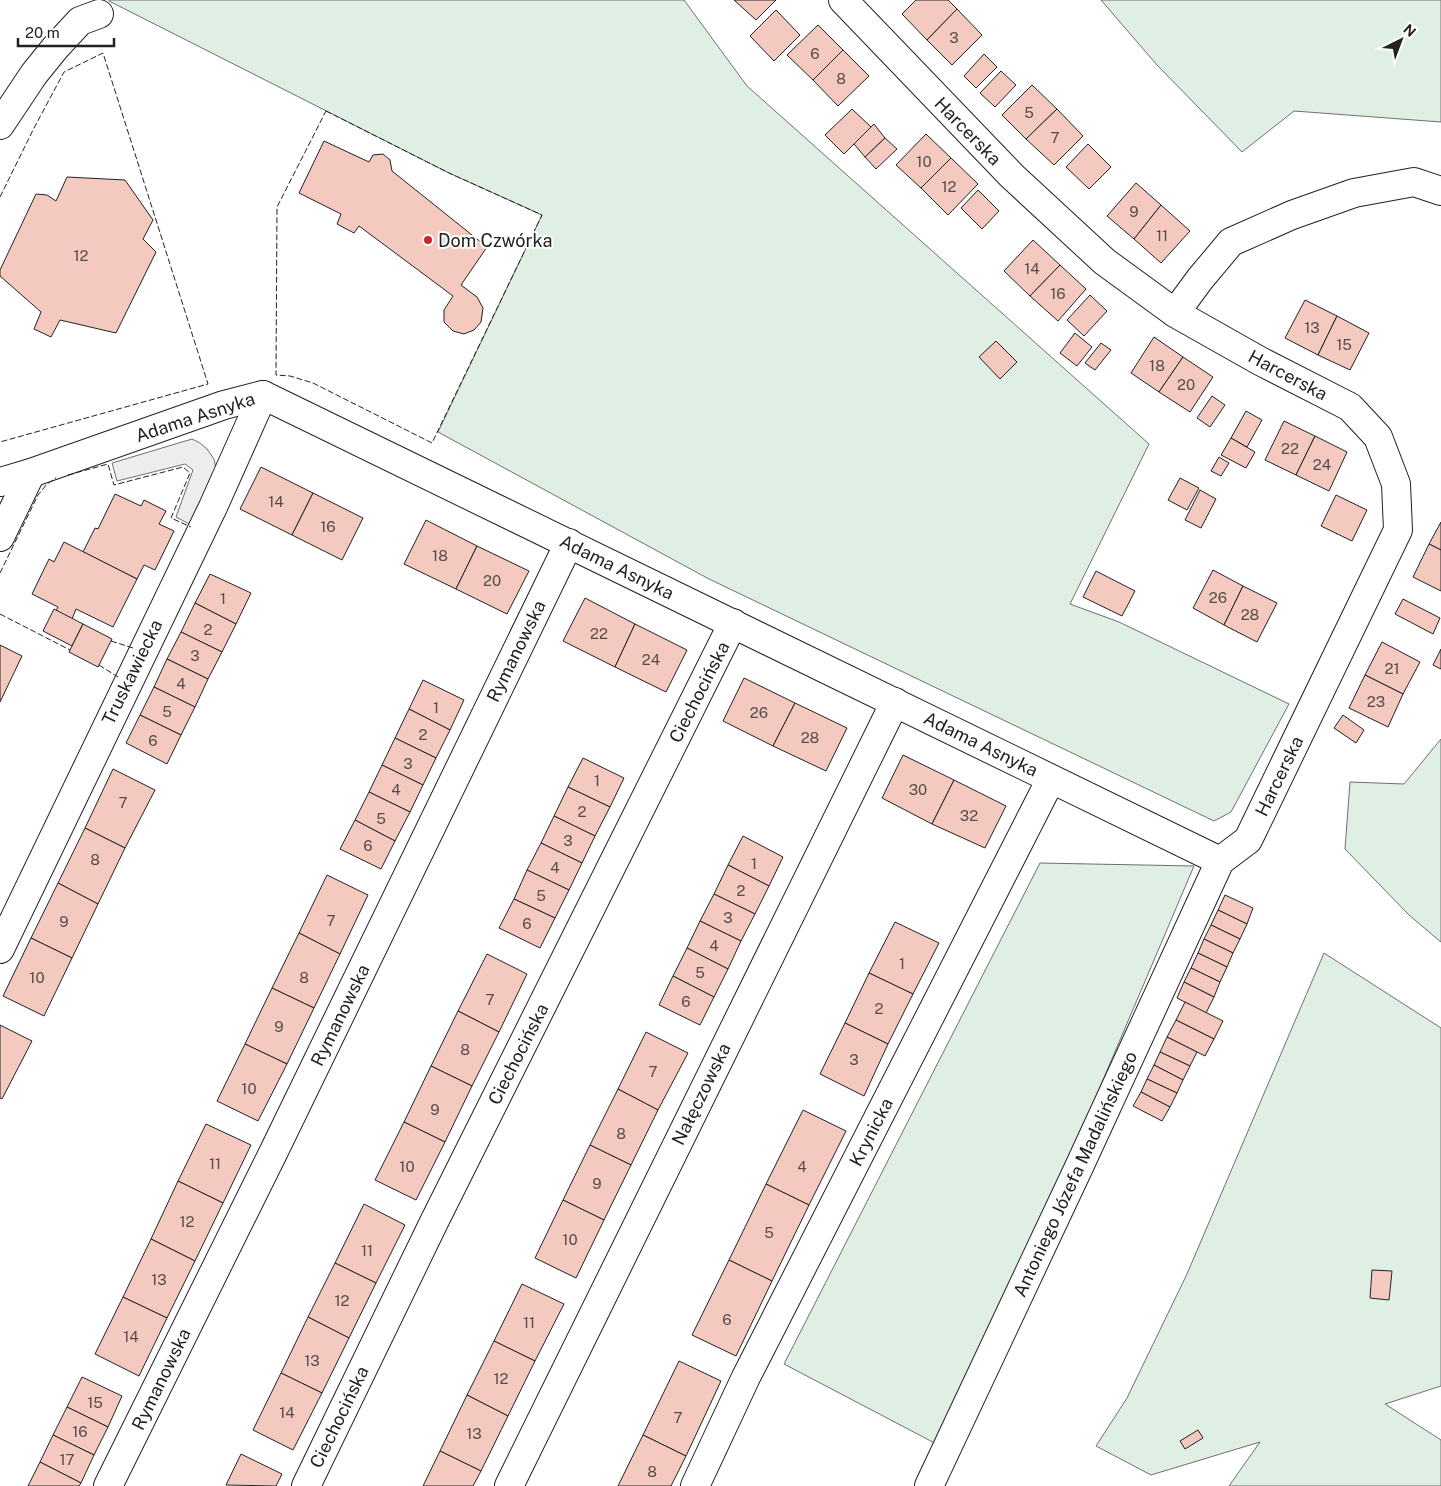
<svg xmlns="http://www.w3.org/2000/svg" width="1441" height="1486" font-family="'Public Sans',sans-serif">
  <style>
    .green { fill: #e0efe3; stroke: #6f6f6f }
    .parking { fill: #ededed; stroke: #6f6f6f }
    .building { fill: #f3c9c0; stroke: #222 }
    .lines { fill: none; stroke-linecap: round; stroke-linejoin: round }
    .street-casing { stroke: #222; stroke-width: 30 }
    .street { stroke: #fff; stroke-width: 28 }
    .fence { stroke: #222; stroke-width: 1; stroke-dasharray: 6 2.5; stroke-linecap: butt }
    .poi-dot { fill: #c62828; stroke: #fff; stroke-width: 2 }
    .labels { text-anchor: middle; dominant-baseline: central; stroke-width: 4; stroke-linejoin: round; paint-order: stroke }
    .number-label { font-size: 15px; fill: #564c4a }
    .street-label { font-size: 18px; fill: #222; stroke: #fff }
    .poi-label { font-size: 18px; fill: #222; stroke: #fff; text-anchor: start }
  </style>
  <rect width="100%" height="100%" fill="#fff"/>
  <g class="green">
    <polygon points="109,0 684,0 747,86 1149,444 1070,604 1119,622 1289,704 1231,812 1214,821 709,579 438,432 542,215 449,173 109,1"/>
    <polygon points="1101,0 1441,0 1441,122 1294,111 1242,152 1157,65"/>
    <polygon points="1441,739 1441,942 1409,915 1345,849 1350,782 1404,784"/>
    <polygon points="1040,863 1194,866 946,1449 784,1364"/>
    <polygon points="1324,953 1441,1028 1441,1386 1385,1404 1441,1440 1441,1486 1229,1486 1260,1442 1151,1475 1096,1446 1127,1398 1187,1274"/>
  </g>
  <polygon class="parking" points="192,439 200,443 207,449 214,459 216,469 193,526 176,517 193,470 185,464 117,481 112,463"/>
  <g class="building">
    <polygon points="734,0 776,0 756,20"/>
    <polygon points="916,0 948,0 957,9 927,40 902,14"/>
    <polygon points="957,9 982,35 952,65 927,40"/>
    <polygon points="776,10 800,35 774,61 750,36"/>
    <polygon points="818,25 843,50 813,80 787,55"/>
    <polygon points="843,50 869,76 838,106 813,80"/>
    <polygon points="984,54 997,67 976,88 964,76"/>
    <polygon points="1001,71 1016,85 995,107 980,93"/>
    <polygon points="1032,85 1057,109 1026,139 1002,115"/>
    <polygon points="852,109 871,127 844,154 825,135"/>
    <polygon points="1057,109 1083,136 1054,165 1026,139"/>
    <polygon points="874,124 885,138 865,157 854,144"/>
    <polygon points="926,134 951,158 921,188 896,165"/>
    <polygon points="885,138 897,149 876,169 865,157"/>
    <polygon points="324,141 369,162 373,155 383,154 390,160 392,171 487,247 461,285 477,297 483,308 481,322 474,330 464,334 453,331 444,322 444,310 453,296 359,226 354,233 337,224 341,214 299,193"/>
    <polygon points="1088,144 1111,167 1089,189 1066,167"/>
    <polygon points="951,158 978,184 948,215 921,188"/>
    <polygon points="67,177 125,180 153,220 143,239 156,252 116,333 60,320 51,337 34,329 41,312 0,276 0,270 36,194 47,195 56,201"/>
    <polygon points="1136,183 1161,205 1134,239 1107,216"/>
    <polygon points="978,190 999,211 982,229 961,208"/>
    <polygon points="1161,205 1190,231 1161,263 1134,239"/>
    <polygon points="1033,240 1060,265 1030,296 1004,271"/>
    <polygon points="1060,265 1086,289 1058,321 1030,296"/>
    <polygon points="1090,295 1107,311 1084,336 1067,320"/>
    <polygon points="1305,300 1337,316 1318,355 1285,338"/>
    <polygon points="1337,316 1369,333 1350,370 1318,355"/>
    <polygon points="1075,333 1092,347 1077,366 1060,353"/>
    <polygon points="1154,337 1183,357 1159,392 1131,373"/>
    <polygon points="996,341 1017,362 1000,379 979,357"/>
    <polygon points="1101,343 1111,350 1095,370 1085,363"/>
    <polygon points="1183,357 1213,377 1190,412 1159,392"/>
    <polygon points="1212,396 1225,405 1210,427 1197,418"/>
    <polygon points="1246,411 1262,420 1247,447 1231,438"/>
    <polygon points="1284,421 1315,436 1296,475 1265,460"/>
    <polygon points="1315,436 1347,452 1329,491 1296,475"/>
    <polygon points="1231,438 1255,452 1246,468 1221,455"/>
    <polygon points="1219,457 1229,463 1221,476 1211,471"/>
    <polygon points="261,467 313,493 292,535 240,509"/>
    <polygon points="1180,478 1199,488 1187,510 1168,500"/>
    <polygon points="1200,490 1216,499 1201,528 1185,520"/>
    <polygon points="313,493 363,518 342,560 292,535"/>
    <polygon points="115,494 141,506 144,500 166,511 159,524 174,531 155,570 144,565 137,579 83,552 95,528 98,529"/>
    <polygon points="1336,495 1367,510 1352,541 1321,526"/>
    <polygon points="426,520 477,546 456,589 404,564"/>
    <polygon points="1441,522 1441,550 1429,544"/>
    <polygon points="64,542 137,579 113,627 76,609 72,619 56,611 58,607 32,594 49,559 54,562"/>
    <polygon points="1429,544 1441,550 1441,591 1413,577"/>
    <polygon points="477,546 529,571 507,614 456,589"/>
    <polygon points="1213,570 1243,586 1224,625 1193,608"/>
    <polygon points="1096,571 1135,591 1122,616 1083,597"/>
    <polygon points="210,574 251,593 236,624 195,603"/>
    <polygon points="1243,586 1277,603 1257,642 1224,625"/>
    <polygon points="585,598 635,624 615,667 563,641"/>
    <polygon points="1403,599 1440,618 1433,634 1395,614"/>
    <polygon points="195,603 236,624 222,652 181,632"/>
    <polygon points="54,609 83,624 72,646 43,631"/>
    <polygon points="83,624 112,639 98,667 69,652"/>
    <polygon points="635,624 687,650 666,692 615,667"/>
    <polygon points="181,632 222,652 208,679 167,659"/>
    <polygon points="1382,642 1420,662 1403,694 1365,675"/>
    <polygon points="0,645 22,656 0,702"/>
    <polygon points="1441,649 1441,669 1433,665"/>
    <polygon points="167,659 208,679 195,707 154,687"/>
    <polygon points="1365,675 1403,694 1388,727 1349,708"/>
    <polygon points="744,678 795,703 773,746 723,721"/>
    <polygon points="423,680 464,700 450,730 409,709"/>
    <polygon points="154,687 195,707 181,735 140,715"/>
    <polygon points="795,703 847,728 826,771 773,746"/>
    <polygon points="409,709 450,730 436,758 395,738"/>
    <polygon points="140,715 181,735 167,764 126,743"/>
    <polygon points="1343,715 1364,730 1356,743 1334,728"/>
    <polygon points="395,738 436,758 423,785 382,765"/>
    <polygon points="903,755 954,780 932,824 882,798"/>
    <polygon points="583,758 624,778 610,807 568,787"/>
    <polygon points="382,765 423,785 410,812 369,792"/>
    <polygon points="113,769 155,790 125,848 85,828"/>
    <polygon points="954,780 1006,806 985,848 932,824"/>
    <polygon points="568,787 610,807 595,836 554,816"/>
    <polygon points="369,792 410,812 395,841 355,820"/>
    <polygon points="554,816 595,836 582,863 541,843"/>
    <polygon points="355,820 395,841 381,869 340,849"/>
    <polygon points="85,828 125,848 98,904 58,883"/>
    <polygon points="743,836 783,857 769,886 728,865"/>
    <polygon points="541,843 582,863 569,890 527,870"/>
    <polygon points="728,865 769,886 755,914 714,894"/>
    <polygon points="527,870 569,890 555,918 514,899"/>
    <polygon points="327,875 368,895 340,954 299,933"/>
    <polygon points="58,883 98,904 72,958 31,938"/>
    <polygon points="714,894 755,914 741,941 700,921"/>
    <polygon points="1225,895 1253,908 1247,924 1218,910"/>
    <polygon points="514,899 555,918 540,948 499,928"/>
    <polygon points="1218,910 1247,924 1240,939 1211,925"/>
    <polygon points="700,921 741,941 728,969 687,948"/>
    <polygon points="895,922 939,943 913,994 869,973"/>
    <polygon points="1211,925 1240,939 1233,953 1204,939"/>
    <polygon points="299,933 340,954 314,1008 272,988"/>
    <polygon points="31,938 72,958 44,1016 3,996"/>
    <polygon points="1204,939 1233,953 1227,967 1198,953"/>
    <polygon points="687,948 728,969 714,997 673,976"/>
    <polygon points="1198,953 1227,967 1220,982 1191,968"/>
    <polygon points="487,954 527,974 499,1032 458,1011"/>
    <polygon points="1191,968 1220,982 1214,997 1184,982"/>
    <polygon points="869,973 913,994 888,1044 845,1023"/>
    <polygon points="673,976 714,997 700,1025 659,1005"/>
    <polygon points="1184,982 1214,997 1206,1013 1177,998"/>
    <polygon points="272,988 314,1008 287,1064 245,1044"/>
    <polygon points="1185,1002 1223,1021 1214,1039 1176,1020"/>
    <polygon points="458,1011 499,1032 472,1086 431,1066"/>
    <polygon points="1176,1020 1214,1039 1205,1056 1167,1037"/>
    <polygon points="845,1023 888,1044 864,1096 820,1074"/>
    <polygon points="0,1025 32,1041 2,1099 0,1098"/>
    <polygon points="646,1032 688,1053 658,1110 618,1089"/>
    <polygon points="1167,1037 1197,1052 1190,1066 1160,1052"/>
    <polygon points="245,1044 287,1064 258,1121 217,1101"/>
    <polygon points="1160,1052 1190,1066 1183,1080 1154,1065"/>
    <polygon points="1154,1065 1183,1080 1177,1093 1147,1079"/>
    <polygon points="431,1066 472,1086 445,1142 404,1122"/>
    <polygon points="1147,1079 1177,1093 1170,1107 1141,1092"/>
    <polygon points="618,1089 658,1110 631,1165 590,1145"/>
    <polygon points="1141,1092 1170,1107 1162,1121 1133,1106"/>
    <polygon points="803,1110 846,1131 809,1205 766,1184"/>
    <polygon points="404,1122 445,1142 416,1200 375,1180"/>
    <polygon points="206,1124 251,1145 223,1203 178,1181"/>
    <polygon points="590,1145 631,1165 604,1220 563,1200"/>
    <polygon points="178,1181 223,1203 195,1261 151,1239"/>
    <polygon points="766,1184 809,1205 772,1281 729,1260"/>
    <polygon points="563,1200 604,1220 576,1278 535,1258"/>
    <polygon points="364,1204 405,1225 376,1283 335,1263"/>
    <polygon points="151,1239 195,1261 167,1318 123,1297"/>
    <polygon points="729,1260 772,1281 736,1356 692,1335"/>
    <polygon points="335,1263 376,1283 349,1338 308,1317"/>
    <polygon points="1372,1270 1392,1271 1389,1300 1370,1298"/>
    <polygon points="522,1284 564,1304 535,1361 494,1341"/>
    <polygon points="123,1297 167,1318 139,1376 95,1354"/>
    <polygon points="308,1317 349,1338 322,1393 281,1373"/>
    <polygon points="494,1341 535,1361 508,1416 467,1395"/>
    <polygon points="679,1361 721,1381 686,1456 643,1435"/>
    <polygon points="281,1373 322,1393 293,1450 253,1430"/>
    <polygon points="82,1377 122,1396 108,1427 67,1407"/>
    <polygon points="467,1395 508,1416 481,1471 440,1451"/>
    <polygon points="67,1407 108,1427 94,1455 53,1435"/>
    <polygon points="1198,1430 1203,1438 1185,1449 1180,1441"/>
    <polygon points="53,1435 94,1455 81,1483 40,1462"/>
    <polygon points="643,1435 686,1456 671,1486 618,1486"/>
    <polygon points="440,1451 481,1471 473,1486 423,1486"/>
    <polygon points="241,1454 282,1474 276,1486 226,1485"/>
    <polygon points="40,1462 81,1483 79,1486 28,1486"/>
  </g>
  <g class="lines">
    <g class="street-casing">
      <g id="street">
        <polyline points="843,0 1012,176 1105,262 1175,313 1260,361 1350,407 1378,437 1396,484 1398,530 1248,840 1220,861 1079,1167 929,1486"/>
        <polyline points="0,125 34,74 55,48 80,21 99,14"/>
        <polyline points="1175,313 1200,279 1231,242 1292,215 1354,193 1414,182 1441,191"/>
        <polyline points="0,482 31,473 224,405 263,395 1220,861"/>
        <polyline points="0,537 31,473"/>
        <polyline points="0,949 213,507 263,395"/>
        <polyline points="108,1486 274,1151 569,543"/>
        <polyline points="306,1486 434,1222 733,623"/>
        <polyline points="509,1486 895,702"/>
        <polyline points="695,1486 746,1377 1051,779"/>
      </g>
    </g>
    <use href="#street" class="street"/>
    <g class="fence">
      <polygon points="326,111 449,173 542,215 432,443 313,383 290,376 276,375 277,207"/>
      <polyline points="0,197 34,128 64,72 103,53 208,384 0,442"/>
      <polyline points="68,475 108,464 114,485 183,467 190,473 171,518 191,527"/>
      <polyline points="0,573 38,495 47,484 56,478"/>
      <polyline points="0,614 70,650"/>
      <polyline points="111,641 133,648"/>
      <polyline points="99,665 118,677"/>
    </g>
  </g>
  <circle class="poi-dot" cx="428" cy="240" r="5"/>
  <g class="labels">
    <g class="number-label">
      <text x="954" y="37">3</text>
      <text x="815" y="53">6</text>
      <text x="841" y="78">8</text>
      <text x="1029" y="112">5</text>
      <text x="1055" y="137">7</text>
      <text x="924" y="161">10</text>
      <text x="949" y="186">12</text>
      <text x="1134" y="211">9</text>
      <text x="1162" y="235">11</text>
      <text x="81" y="255">12</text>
      <text x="1032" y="268">14</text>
      <text x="1058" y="293">16</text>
      <text x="1312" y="327">13</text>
      <text x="1344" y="344">15</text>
      <text x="1157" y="365">18</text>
      <text x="1186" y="384">20</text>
      <text x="1290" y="448">22</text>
      <text x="1322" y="464">24</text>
      <text x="276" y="501">14</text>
      <text x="328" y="526">16</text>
      <text x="440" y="555">18</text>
      <text x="492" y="580">20</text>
      <text x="1218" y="597">26</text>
      <text x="223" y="598">1</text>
      <text x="1250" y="614">28</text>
      <text x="208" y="629">2</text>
      <text x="599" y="633">22</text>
      <text x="195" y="655">3</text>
      <text x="651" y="659">24</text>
      <text x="1392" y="668">21</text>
      <text x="181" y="683">4</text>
      <text x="1376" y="701">23</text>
      <text x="436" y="707">1</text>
      <text x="167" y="711">5</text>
      <text x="759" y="712">26</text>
      <text x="423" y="734">2</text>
      <text x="810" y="737">28</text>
      <text x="153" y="740">6</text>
      <text x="408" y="763">3</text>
      <text x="597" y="780">1</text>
      <text x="396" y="789">4</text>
      <text x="918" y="789">30</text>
      <text x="123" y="802">7</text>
      <text x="582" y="811">2</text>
      <text x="969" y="815">32</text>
      <text x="381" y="818">5</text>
      <text x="568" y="840">3</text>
      <text x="368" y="845">6</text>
      <text x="95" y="859">8</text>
      <text x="754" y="863">1</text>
      <text x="555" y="867">4</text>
      <text x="741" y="890">2</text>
      <text x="541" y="895">5</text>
      <text x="728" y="917">3</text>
      <text x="331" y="920">7</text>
      <text x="64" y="921">9</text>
      <text x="527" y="923">6</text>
      <text x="714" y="945">4</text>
      <text x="902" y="963">1</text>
      <text x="700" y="972">5</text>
      <text x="37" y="977">10</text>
      <text x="304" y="977">8</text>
      <text x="490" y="999">7</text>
      <text x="686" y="1001">6</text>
      <text x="879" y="1008">2</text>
      <text x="279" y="1026">9</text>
      <text x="465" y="1049">8</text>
      <text x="854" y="1059">3</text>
      <text x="653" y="1071">7</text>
      <text x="249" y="1088">10</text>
      <text x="435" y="1109">9</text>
      <text x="621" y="1133">8</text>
      <text x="215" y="1163">11</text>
      <text x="407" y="1166">10</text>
      <text x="802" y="1166">4</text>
      <text x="597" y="1183">9</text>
      <text x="187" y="1221">12</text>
      <text x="769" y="1232">5</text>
      <text x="570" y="1239">10</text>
      <text x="367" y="1250">11</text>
      <text x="159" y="1279">13</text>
      <text x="342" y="1300">12</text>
      <text x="727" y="1319">6</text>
      <text x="529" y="1322">11</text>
      <text x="131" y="1336">14</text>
      <text x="312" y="1360">13</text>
      <text x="501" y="1378">12</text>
      <text x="95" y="1402">15</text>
      <text x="287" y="1412">14</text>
      <text x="678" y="1417">7</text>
      <text x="80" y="1431">16</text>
      <text x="474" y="1433">13</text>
      <text x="67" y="1459">17</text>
      <text x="652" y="1471">8</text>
    </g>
    <g class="street-label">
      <text transform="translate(968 131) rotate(46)">Harcerska</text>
      <text transform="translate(1288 375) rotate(28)">Harcerska</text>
      <text transform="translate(195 417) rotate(-18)">Adama Asnyka</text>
      <text transform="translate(617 567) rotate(26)">Adama Asnyka</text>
      <text transform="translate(516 651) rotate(-64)">Rymanowska</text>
      <text transform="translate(132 672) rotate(-64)">Truskawiecka</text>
      <text transform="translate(699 692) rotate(-63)">Ciechocińska</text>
      <text transform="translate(981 744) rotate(26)">Adama Asnyka</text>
      <text transform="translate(1279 776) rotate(-64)">Harcerska</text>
      <text transform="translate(340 1015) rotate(-64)">Rymanowska</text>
      <text transform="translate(518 1054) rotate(-63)">Ciechocińska</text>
      <text transform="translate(701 1094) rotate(-64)">Nałęczowska</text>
      <text transform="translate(871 1132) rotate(-63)">Krynicka</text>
      <text transform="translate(1075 1174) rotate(-65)">Antoniego Józefa Madalińskiego</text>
      <text transform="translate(161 1379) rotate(-64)">Rymanowska</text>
      <text transform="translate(339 1417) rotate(-64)">Ciechocińska</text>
    </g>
    <g class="poi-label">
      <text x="438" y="240">Dom Czwórka</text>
    </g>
  </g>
  <g transform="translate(1401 40) rotate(42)" stroke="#ffffff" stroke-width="4" paint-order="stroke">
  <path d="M0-4L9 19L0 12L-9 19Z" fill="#222222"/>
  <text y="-8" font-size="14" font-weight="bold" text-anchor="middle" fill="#222222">N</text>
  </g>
  <path d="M18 38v8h96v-8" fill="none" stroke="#222222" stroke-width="2.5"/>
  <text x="25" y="38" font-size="15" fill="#222222" stroke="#ffffff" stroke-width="4" paint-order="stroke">20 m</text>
</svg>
